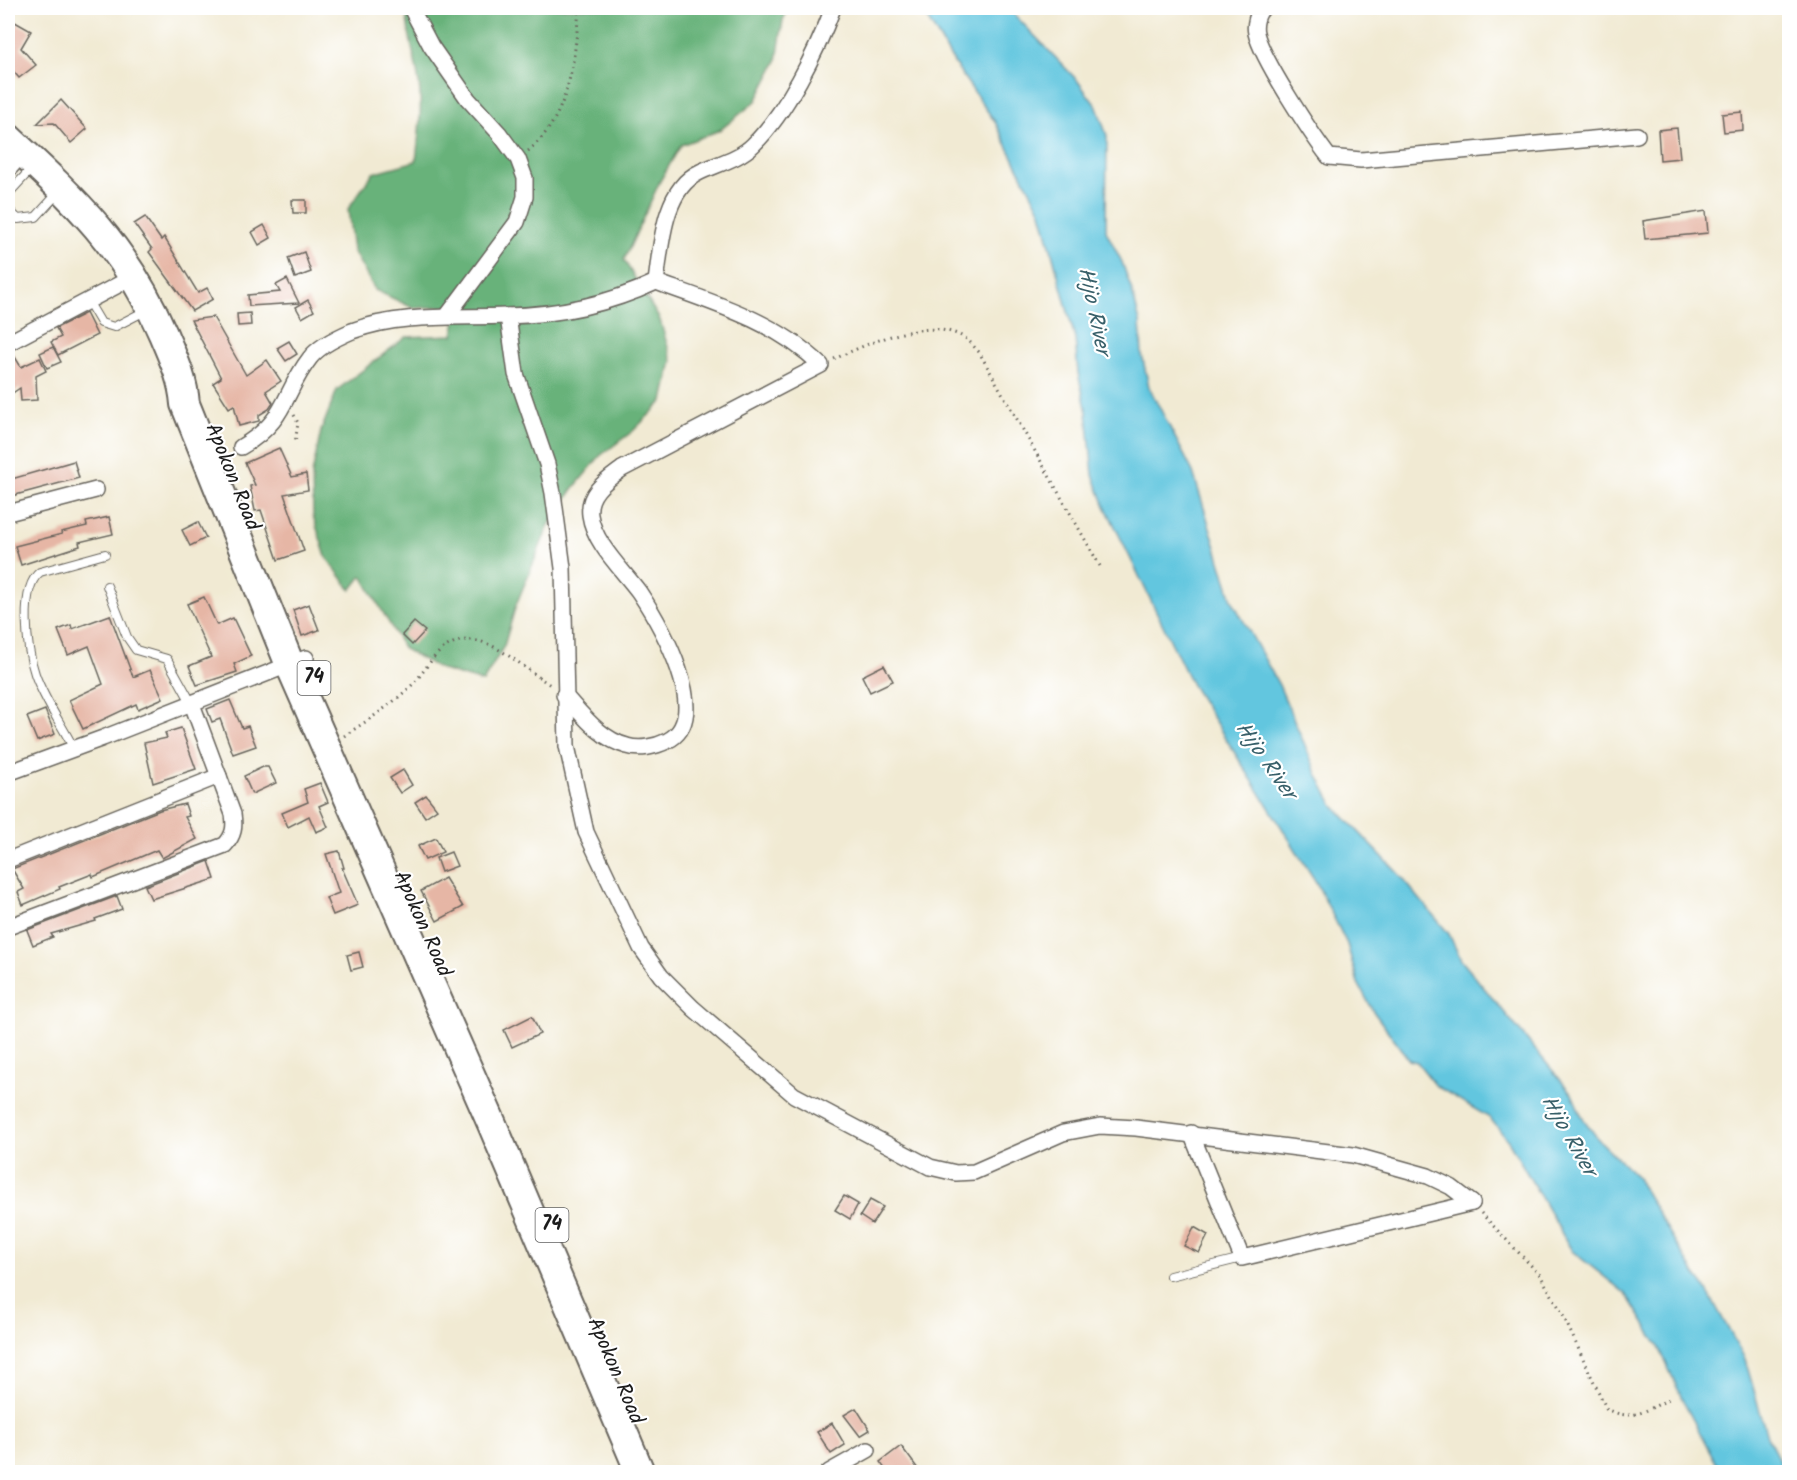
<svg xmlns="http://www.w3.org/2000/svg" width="1797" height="1480" font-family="Kalam,sans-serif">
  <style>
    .forest { fill: #68b27a; stroke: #42674b; stroke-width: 1.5 }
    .water { fill: #62c6df; stroke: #3f717e; stroke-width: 1.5 }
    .building { fill: #e6b6a5 }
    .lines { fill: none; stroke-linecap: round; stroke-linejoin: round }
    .lane-casing { stroke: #67645c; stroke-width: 10 }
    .street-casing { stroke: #67645c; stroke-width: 18 }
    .highway-casing { stroke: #67645c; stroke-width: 32 }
    .path { stroke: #67645c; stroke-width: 3; stroke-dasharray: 1.5 4.5; stroke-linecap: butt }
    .lane { stroke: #fff; stroke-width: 8 }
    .street { stroke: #fff; stroke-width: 15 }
    .highway { stroke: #fff; stroke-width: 28 }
    .labels { text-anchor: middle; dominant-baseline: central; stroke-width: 4.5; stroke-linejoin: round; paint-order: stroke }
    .shield { fill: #fff; stroke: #606060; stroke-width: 1.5 }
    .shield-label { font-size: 20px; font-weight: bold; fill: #1c1c1c }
    .street-label { font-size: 21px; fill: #1c1c1c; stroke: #fff }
    .water-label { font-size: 22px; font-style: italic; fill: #38606a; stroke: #fff }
  </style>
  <rect width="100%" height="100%" fill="#fff"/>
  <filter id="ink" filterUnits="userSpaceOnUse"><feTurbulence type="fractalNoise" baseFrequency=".0167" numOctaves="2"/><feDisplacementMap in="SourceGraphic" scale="12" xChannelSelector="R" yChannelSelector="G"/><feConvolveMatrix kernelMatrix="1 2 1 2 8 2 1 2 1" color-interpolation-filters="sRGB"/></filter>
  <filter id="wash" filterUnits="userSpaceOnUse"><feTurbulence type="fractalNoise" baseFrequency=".008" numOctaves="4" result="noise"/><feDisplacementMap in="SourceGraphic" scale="24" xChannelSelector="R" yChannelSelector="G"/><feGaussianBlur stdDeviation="1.35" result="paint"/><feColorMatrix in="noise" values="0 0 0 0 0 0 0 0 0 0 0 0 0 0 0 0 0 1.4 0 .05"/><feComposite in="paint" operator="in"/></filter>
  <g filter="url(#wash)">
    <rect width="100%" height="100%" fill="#f1ead3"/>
    <path class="forest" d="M 406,8 L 789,8 L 783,20 L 777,61 L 756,101 L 720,130 L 681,145 L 660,181 L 624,260 L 660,320 L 672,361 L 663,401 L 633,431 L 600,456 L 573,489 L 549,525 L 516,605 L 504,646 L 483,682 L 442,670 L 404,649 L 362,576 L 351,590 L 326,557 L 313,516 L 312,474 L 321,431 L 337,390 L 406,337 L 453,335 L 459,306 L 413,308 L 375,290 L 353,251 L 348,209 L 373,173 L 416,161 C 419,133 423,104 418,77 C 414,53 407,32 406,8 Z"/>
    <polygon class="water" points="921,8 1008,8 1077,80 1097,107 1107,136 1106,231 1122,262 1132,291 1140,322 1142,355 1149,387 1193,472 1232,600 1279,685 1318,776 1334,806 1398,873 1449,934 1461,960 1572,1094 1582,1117 1598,1139 1635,1175 1689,1265 1704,1285 1745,1359 1767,1436 1785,1472 1721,1472 1684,1403 1659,1347 1626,1294 1572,1251 1509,1142 1490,1118 1436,1086 1417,1062 1409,1060 1373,1011 1358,983 1347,944 1316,882 1192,685 1105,506 1093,475 1087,412 1078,373 1075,338 1041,212 995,122 956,66"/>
    <g id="blocks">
      <g class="building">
        <polygon points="8,18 31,31 21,48 36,65 19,78 14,72 8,78"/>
        <polygon points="61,100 87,129 71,143 54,123 37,124"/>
        <polygon points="1742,112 1743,130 1724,132 1722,114"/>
        <polygon points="1677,128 1680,158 1660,160 1658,130"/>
        <polygon points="292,200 306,200 306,213 293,213"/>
        <polygon points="1706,211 1708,233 1645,239 1643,221"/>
        <polygon points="145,217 161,240 164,237 198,293 207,288 213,299 192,311 149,252 152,249 134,224"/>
        <polygon points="264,225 271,238 259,245 252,232"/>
        <polygon points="304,252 311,272 295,278 288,258"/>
        <polygon points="287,279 299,303 249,306 248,295 280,292 276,285"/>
        <polygon points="308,300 314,311 302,318 296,307"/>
        <polygon points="86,313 97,335 58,355 51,342 61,337 56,328"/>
        <polygon points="250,313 251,325 238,326 237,314"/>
        <polygon points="213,317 246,375 267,360 281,381 266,391 273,403 269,409 259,415 259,421 239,426 234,405 229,408 213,383 221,378 191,320"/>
        <polygon points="289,341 297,354 286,361 277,348"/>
        <polygon points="53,347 61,362 47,368 40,353"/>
        <polygon points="12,352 21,367 40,358 46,371 36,376 37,400 21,401 20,388 8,396 8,353"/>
        <polygon points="279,448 292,477 306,474 308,490 284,494 304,551 278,560 261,510 255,511 250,486 255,485 245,463"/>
        <polygon points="74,461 79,478 8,497 8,480"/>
        <polygon points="109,517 113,534 79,542 80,546 21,565 15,546 62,534 61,532 87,526 86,522"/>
        <polygon points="198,522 206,538 190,546 182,530"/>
        <polygon points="204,597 217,625 233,618 251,656 234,664 237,672 197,685 189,666 211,657 187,604"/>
        <polygon points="309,604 319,630 302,636 293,610"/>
        <polygon points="110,615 133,677 150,670 163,698 138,709 136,704 83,729 69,700 103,684 89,646 68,655 58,630 71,625 72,629"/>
        <polygon points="414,622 425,631 412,645 402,635"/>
        <polygon points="884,665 893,681 870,692 862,676"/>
        <polygon points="230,700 242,728 248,726 256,746 233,754 220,719 212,722 207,709"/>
        <polygon points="45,710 55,734 37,741 27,717"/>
        <polygon points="181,728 196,769 153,783 144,743 167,738 165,733"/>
        <polygon points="263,767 268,767 276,783 252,794 244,776"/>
        <polygon points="403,770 412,785 400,793 390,778"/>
        <polygon points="320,783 328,802 319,806 328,827 316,832 309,816 288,827 282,813 308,802 304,789"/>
        <polygon points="426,795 437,809 425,817 415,802"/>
        <polygon points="185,804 189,816 185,817 197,839 162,858 157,850 93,877 92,874 59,887 60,889 23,905 18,892 24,889 12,869 160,810"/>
        <polygon points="436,838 443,852 425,860 418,846"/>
        <polygon points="339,851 344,868 342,868 358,905 333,915 326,898 339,893 326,854"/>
        <polygon points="451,852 457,866 441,872 436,858"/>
        <polygon points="209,861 215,879 151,899 145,886"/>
        <polygon points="445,878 463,907 437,921 421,891"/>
        <polygon points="117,896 122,909 95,919 96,921 51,934 53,937 33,945 27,930"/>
        <polygon points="359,952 363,967 351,970 347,955"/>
        <polygon points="532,1016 540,1034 512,1047 504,1030"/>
        <polygon points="844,1196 858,1204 850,1219 835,1210"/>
        <polygon points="870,1200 883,1207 872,1224 860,1216"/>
        <polygon points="1194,1227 1208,1235 1199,1253 1184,1246"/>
        <polygon points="856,1408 870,1430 860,1436 844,1415"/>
        <polygon points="832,1423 845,1445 831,1454 817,1432"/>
        <polygon points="901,1446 921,1473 888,1473 880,1462"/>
      </g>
    </g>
  </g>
  <g filter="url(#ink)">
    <use href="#blocks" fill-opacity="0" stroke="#67645c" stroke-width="1.5"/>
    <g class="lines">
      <g class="lane-casing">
        <g id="lane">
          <polyline points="8,194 33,167"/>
          <polyline points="8,209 18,219 36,217 58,193"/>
          <polyline points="88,301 101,323 114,327 147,310"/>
          <polyline points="107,586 127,637 136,650 167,659 192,704"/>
          <path d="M 74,749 C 62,725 44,700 35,674 C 27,650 19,588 40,572 L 105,554"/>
          <polyline points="1170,1276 1242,1258"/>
        </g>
      </g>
      <g class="street-casing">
        <g id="street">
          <polyline points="411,8 431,46 468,99 499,133 518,159 525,178 525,197 517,222 447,316"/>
          <path d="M 1263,8 C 1257,13 1254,25 1256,33 C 1262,59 1312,135 1329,157 L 1361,160 L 1637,135"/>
          <polyline points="8,170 24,152"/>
          <path d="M 656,282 C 661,247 663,189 700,172 C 717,164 739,159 753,145 C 786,113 817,51 833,8"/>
          <polyline points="508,316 516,374 547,464 553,493 563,568 567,746 586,832 641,948 661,976 693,1008 794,1095 930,1167 956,1173 974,1172 1063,1133 1100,1126 1136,1128 1353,1155 1428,1176 1451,1187 1472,1203"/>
          <polyline points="8,343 135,276"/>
          <path d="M 241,447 C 288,420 282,394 310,358 C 319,346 338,337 352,331 C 400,313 455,318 506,316 C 557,315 609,304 656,282 C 714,303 775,321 821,365 L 622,469 C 606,481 587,493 590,515 C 594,544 623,570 639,592 C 659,622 715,718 667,741 C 655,747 639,750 627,746 C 600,739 582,714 564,695"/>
          <polyline points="8,513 96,490"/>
          <polyline points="8,773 103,738 306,658"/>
          <polyline points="8,860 219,776"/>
          <path d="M 8,927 L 225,845 C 234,835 235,827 233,814 L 192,704"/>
          <polyline points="1191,1133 1242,1258 1472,1203"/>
          <polyline points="829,1472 868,1450"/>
        </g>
      </g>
      <g class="highway-casing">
        <path id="highway" d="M 8,138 C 76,201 125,246 163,334 C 173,358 183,378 185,404 L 290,665 L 492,1124 L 640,1472"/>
      </g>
      <g class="path">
        <path d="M 528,151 C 570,117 575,58 579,8"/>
        <path d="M 834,359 C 870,343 927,315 965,338 C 970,341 974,347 979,352 L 1100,566"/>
        <polyline points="294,415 298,423 295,443"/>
        <path d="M 344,736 C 367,721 390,706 410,687 C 424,674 432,653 451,644 C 459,640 468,639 478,641 C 500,645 532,674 552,686"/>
        <path d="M 1481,1213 L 1540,1275 L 1560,1309 L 1606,1408 C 1630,1423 1645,1411 1669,1399"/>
      </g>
      <use href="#lane" class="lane"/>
      <use href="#street" class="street"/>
      <use href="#highway" class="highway"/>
    </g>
  </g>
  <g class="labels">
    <g class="shield">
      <rect x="297.5" y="661" width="33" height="34" rx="4.5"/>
      <rect x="535.5" y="1208" width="33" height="34" rx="4.5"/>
    </g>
    <g class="shield-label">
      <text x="314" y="678">74</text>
      <text x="552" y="1225">74</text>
    </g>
    <g class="street-label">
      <text transform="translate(232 477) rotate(68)">Apokon Road</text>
      <text transform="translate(422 924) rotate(66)">Apokon Road</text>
      <text transform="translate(615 1371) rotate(67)">Apokon Road</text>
    </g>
    <g class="water-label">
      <text transform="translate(1093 311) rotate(78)">Hijo River</text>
      <text transform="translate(1265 761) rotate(55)">Hijo River</text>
      <text transform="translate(1568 1136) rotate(60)">Hijo River</text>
    </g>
  </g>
  <rect width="1797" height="1480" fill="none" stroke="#fff" stroke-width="30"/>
</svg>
